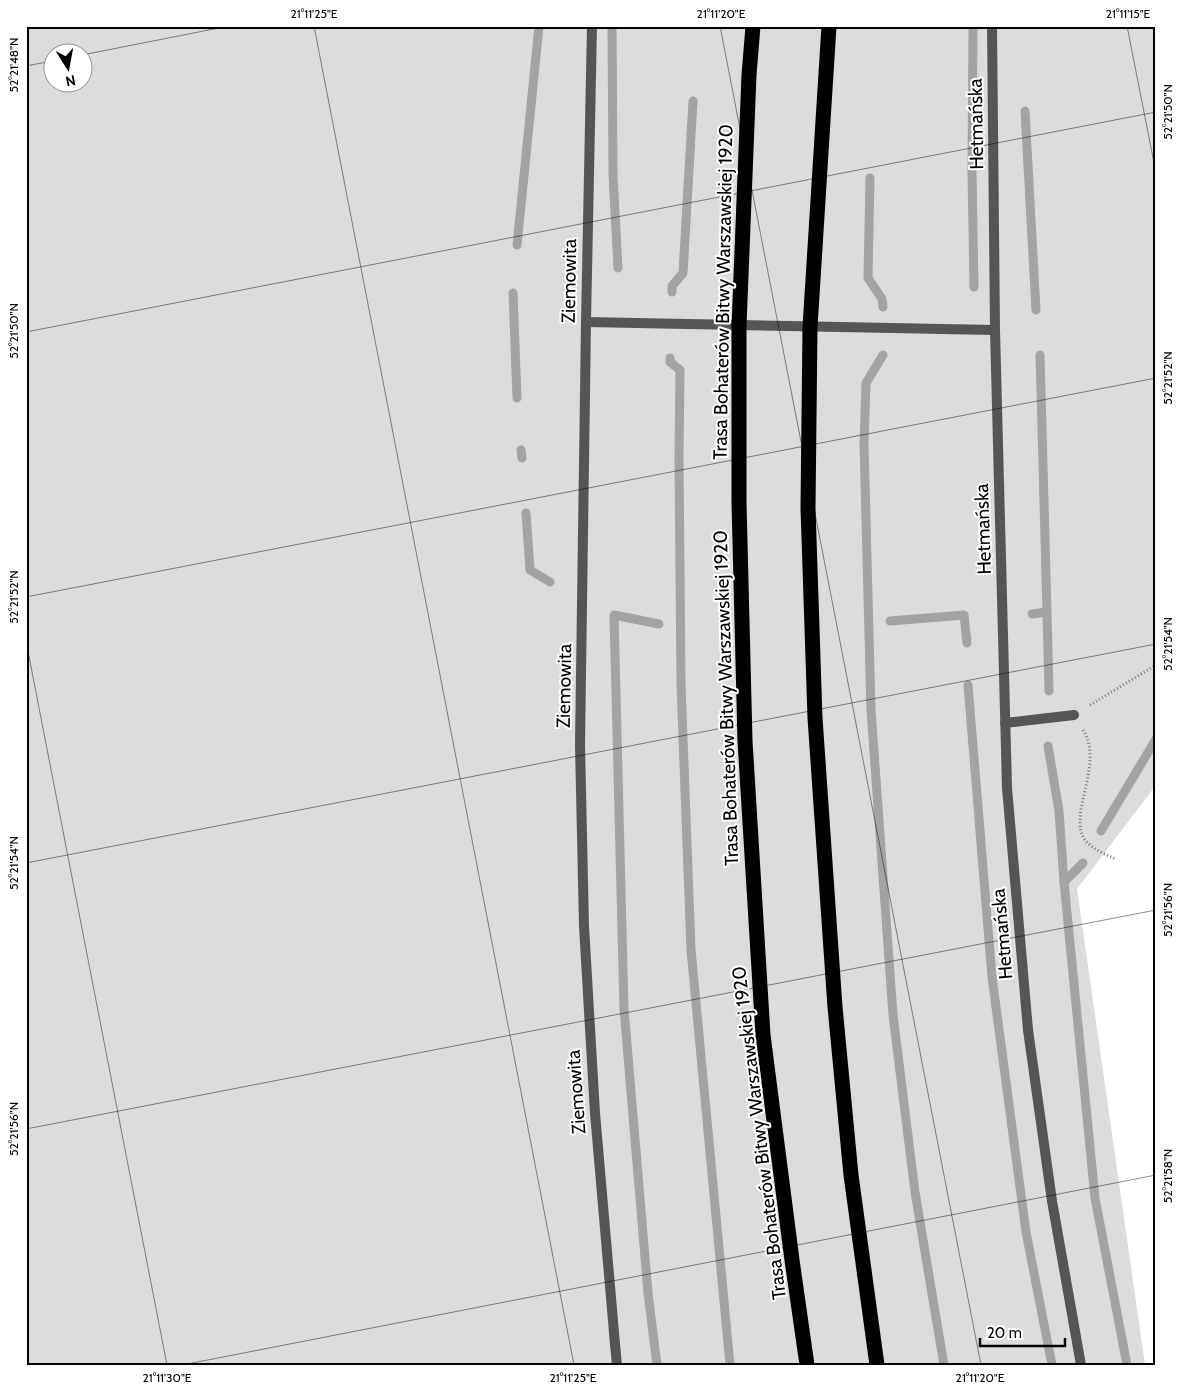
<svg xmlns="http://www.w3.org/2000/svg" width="1182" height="1391" font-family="Cabin,sans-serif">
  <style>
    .green { fill: #dcdcdc; fill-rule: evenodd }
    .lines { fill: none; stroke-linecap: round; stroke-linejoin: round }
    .stream { stroke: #a3a3a3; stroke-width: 9 }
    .highway-casing { stroke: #dbdbdb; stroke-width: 18 }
    .path { stroke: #777; stroke-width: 3; stroke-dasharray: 1 2.5; stroke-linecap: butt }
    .lane { stroke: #555; stroke-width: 10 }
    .street { stroke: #555; stroke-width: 10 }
    .highway { stroke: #000; stroke-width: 15 }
    .ticks { fill: none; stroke: #000; stroke-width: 1; stroke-opacity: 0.45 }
    .labels { text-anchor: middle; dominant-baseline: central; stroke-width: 4; stroke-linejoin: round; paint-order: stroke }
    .street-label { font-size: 19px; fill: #000; stroke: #fff }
    .neatline { fill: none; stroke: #000; stroke-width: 2 }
    .ticks-label { font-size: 12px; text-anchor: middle; fill: #000 }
  </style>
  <rect width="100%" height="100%" fill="#fff"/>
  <path class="green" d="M 26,26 L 1156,26 L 1156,785 L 1077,889 L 1145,1365 L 26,1365 ZM 52,52 L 82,52 L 82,82 L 52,82 Z"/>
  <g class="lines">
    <g class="stream">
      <polyline points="612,26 613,174 618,268"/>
      <polyline points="973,26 972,173 974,287"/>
      <polyline points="1025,111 1036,310"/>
      <polyline points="870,178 868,278 882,299 883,307"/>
      <polyline points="517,245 539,26"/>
      <polyline points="672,292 672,286 683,273 693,101"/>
      <polyline points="513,293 517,398"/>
      <polyline points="883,355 866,383 864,444 871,710 893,1015 915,1192 944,1365"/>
      <polyline points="1040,355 1047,612"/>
      <polyline points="670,358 670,362 680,370 679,458 681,685 691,950 730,1365"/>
      <polyline points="521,450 522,458"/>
      <polyline points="526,513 530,570 550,582"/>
      <polyline points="1032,614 1047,612 1049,691"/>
      <polyline points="890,621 964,615 967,643"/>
      <polyline points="968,685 992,977 1026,1232 1052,1365"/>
      <polyline points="1048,746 1059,811 1064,882 1095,1198 1127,1365"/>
      <polyline points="1101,831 1156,739"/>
      <polyline points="1064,882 1083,863"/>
      <polyline points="657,1365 648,1293 624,1009 614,615 659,624"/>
    </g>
    <g class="highway-casing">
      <g id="highway">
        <polyline points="753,26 749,75 739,326 739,502 745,741 763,1035 792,1260 807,1365"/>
        <polyline points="829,26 810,327 808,508 815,718 835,1007 851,1175 877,1365"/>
      </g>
    </g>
    <g class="path">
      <polyline points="1090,705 1156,665"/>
      <path d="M 1083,730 C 1105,763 1067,815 1085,840 C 1092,849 1105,854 1115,859"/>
    </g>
    <g class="lane">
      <polyline points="586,322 995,330"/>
      <polyline points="1005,723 1074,715"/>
      <polyline points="1028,1030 1052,1201 1081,1365"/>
      <polyline points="615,1344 617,1365"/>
    </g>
    <g class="street">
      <polyline points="592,26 586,322 580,745 584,926 595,1113 615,1344"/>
      <polyline points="992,26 995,330 1007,788 1028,1030"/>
    </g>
    <use href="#highway" class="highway"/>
  </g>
  <path class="ticks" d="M 314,26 L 574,1365M 720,26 L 981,1365M 1127,26 L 1156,173M 82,55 L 229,26M 26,66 L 52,61M 26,332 L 1156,112M 26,597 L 1156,378M 26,641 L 167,1365M 26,863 L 1156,644M 26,1129 L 1156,910M 182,1365 L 1156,1175"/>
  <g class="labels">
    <g class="street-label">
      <text transform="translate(976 124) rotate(-91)">Hetmańska</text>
      <text transform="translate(569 281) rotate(-89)">Ziemowita</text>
      <text transform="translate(723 292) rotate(-89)">Trasa Bohaterów Bitwy Warszawskiej 1920</text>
      <text transform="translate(983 529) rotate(-92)">Hetmańska</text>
      <text transform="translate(564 686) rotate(-89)">Ziemowita</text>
      <text transform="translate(726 698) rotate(-92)">Trasa Bohaterów Bitwy Warszawskiej 1920</text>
      <text transform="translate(1002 934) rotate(-95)">Hetmańska</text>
      <text transform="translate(576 1092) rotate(-94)">Ziemowita</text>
      <text transform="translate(759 1133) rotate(-97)">Trasa Bohaterów Bitwy Warszawskiej 1920</text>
    </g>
  </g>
  <rect width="1182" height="1391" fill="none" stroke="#ffffff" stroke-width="55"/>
  <g transform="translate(68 68) rotate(169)"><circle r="24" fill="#ffffff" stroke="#999999"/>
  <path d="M0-4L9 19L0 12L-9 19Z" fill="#000000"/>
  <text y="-8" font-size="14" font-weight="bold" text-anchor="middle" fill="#000000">N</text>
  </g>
  <path d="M980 1338v8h85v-8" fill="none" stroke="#000000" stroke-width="2.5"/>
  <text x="987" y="1338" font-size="15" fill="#000000" stroke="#ffffff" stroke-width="4" paint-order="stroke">20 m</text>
  <rect x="28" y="28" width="1126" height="1336" class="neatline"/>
  <g class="ticks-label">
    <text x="314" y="18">21°11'25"E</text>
    <text x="721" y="18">21°11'20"E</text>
    <text x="1128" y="18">21°11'15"E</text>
    <text transform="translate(14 65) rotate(-90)" y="4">52°21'48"N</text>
    <text transform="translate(1168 112) rotate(-90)" y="4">52°21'50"N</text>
    <text transform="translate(14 331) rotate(-90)" y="4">52°21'50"N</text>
    <text transform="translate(1168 378) rotate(-90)" y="4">52°21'52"N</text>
    <text transform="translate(14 597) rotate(-90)" y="4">52°21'52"N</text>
    <text transform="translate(1168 644) rotate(-90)" y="4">52°21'54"N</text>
    <text transform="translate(14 863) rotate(-90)" y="4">52°21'54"N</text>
    <text transform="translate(1168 910) rotate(-90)" y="4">52°21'56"N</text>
    <text transform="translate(14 1129) rotate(-90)" y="4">52°21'56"N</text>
    <text transform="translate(1168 1176) rotate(-90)" y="4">52°21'58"N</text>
    <text x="167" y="1382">21°11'30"E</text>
    <text x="573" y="1382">21°11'25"E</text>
    <text x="980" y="1382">21°11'20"E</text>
  </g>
</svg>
